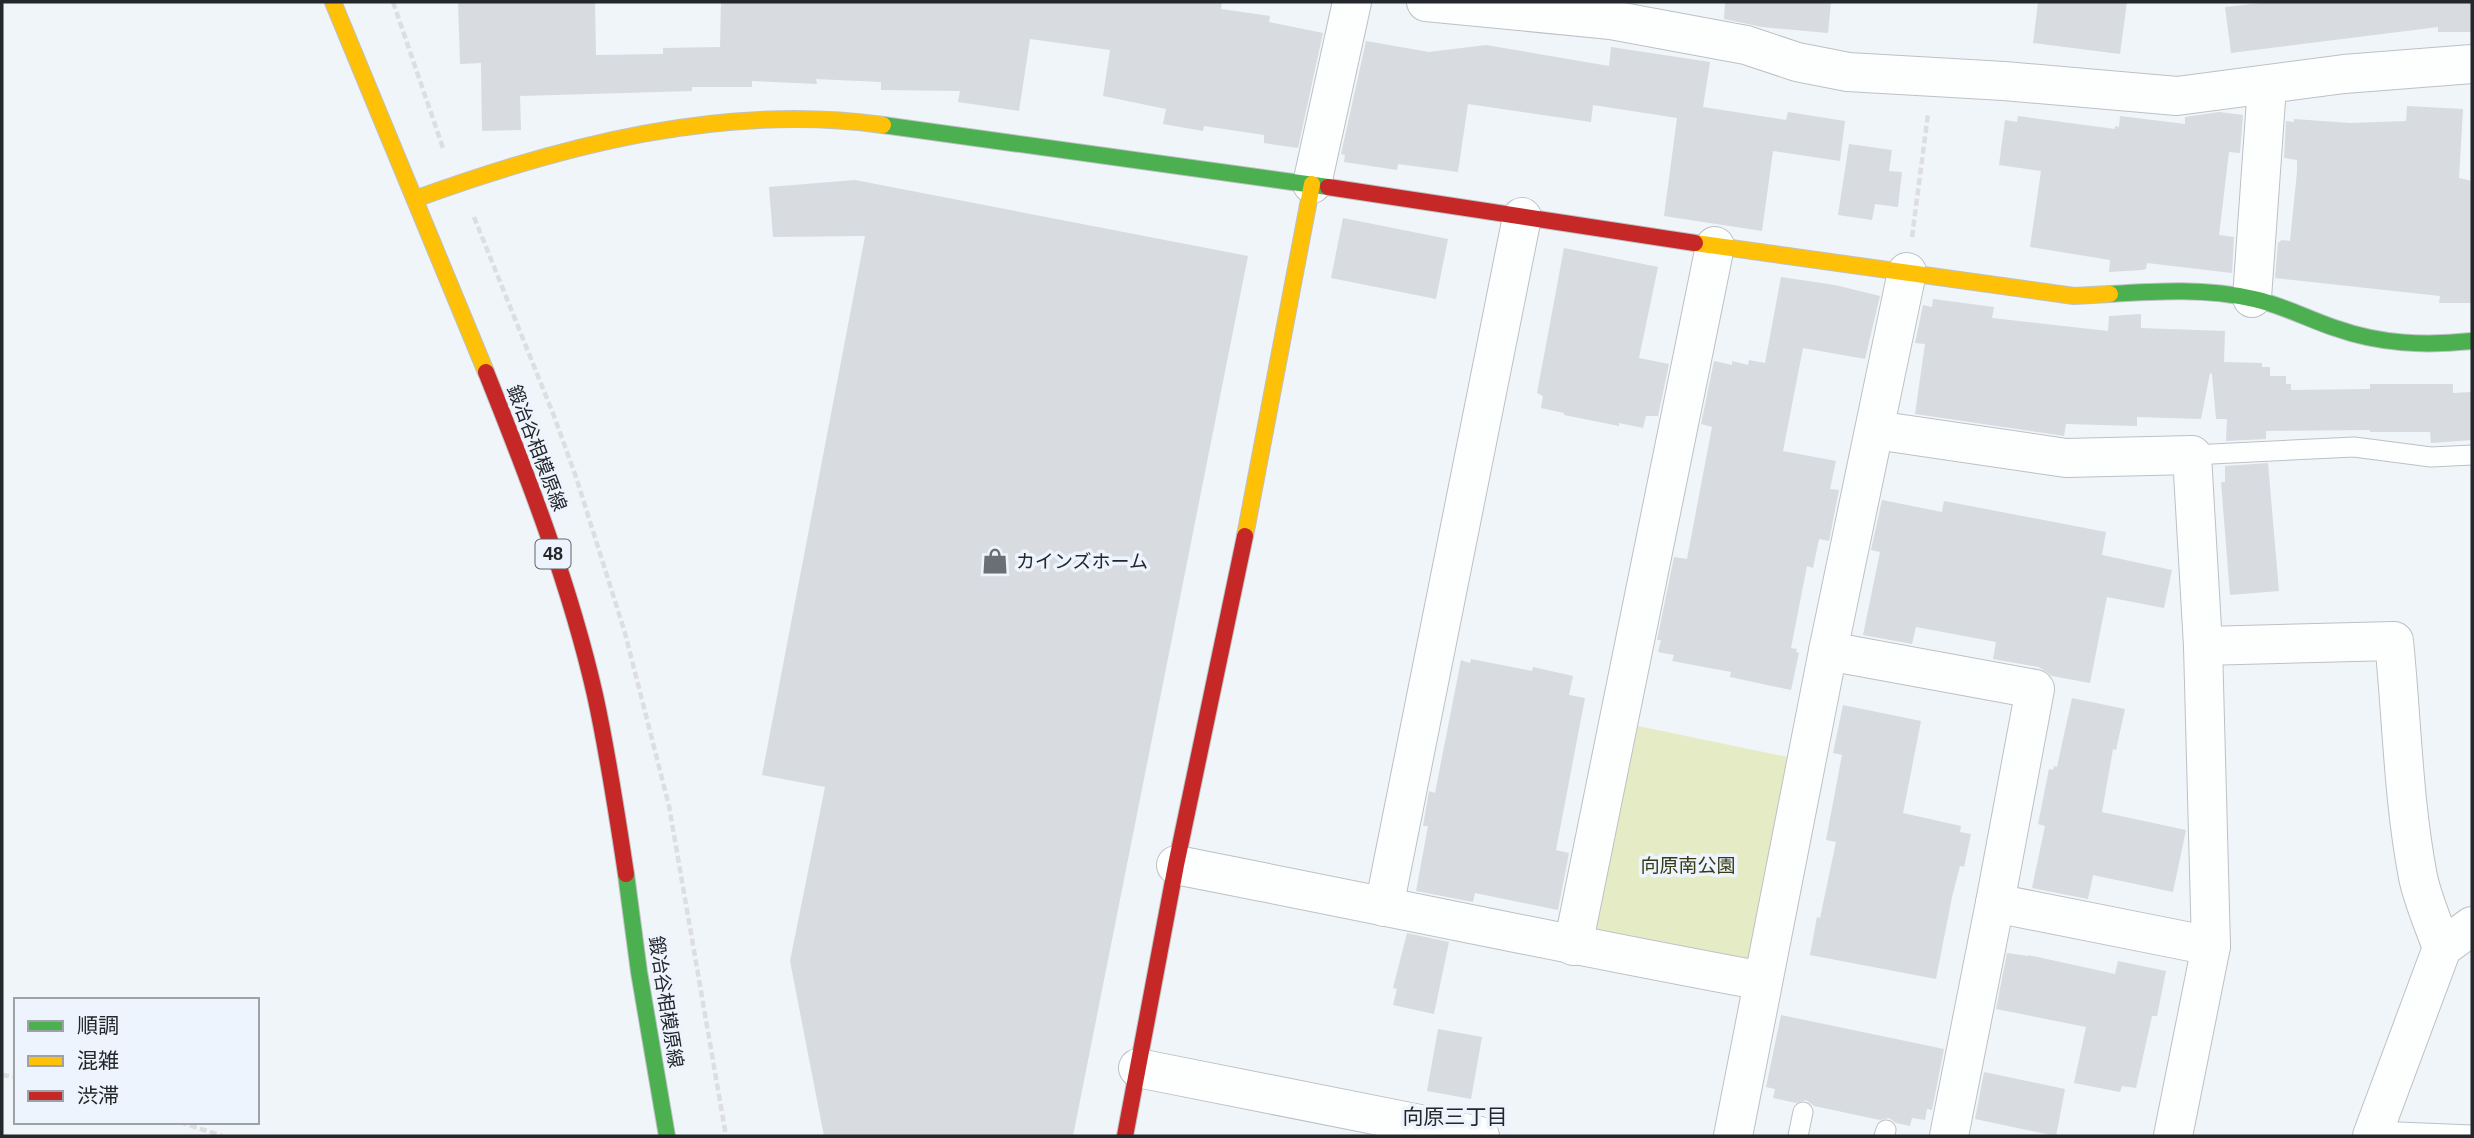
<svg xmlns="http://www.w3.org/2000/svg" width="2474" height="1138" font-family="Arial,'Noto Sans JP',sans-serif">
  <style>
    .green { fill: #e5ecc5 }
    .building { fill: #d8dbe0 }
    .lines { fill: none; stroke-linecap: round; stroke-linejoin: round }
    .lane-casing { stroke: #bdc1c5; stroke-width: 21 }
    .street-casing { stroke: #bdc1c5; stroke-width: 40 }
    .fast-casing { stroke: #bdc1c5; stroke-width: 18 }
    .slow-casing { stroke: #bdc1c5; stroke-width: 18 }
    .jam-casing { stroke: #bdc1c5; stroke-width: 18 }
    .path { stroke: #dddee0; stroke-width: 4.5; stroke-dasharray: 7 3.5; stroke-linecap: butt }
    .lane { stroke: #fdfefe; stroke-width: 19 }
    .street { stroke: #fdfefe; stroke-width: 38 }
    .fast { stroke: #4caf50; stroke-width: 16 }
    .slow { stroke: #ffc107; stroke-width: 16 }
    .jam { stroke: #c62828; stroke-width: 16 }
    .labels { text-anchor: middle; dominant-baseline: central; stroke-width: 7; stroke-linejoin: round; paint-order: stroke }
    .shield { fill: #edf4fd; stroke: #60646a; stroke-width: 2 }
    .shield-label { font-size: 18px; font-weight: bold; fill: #24272b }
    .street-label { font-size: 19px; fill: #24272b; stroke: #edf4fd }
    .poi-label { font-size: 19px; fill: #24272b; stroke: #edf4fd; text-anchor: start }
    .park-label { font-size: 19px; fill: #373a13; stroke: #edf4fd }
    .neighbourhood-label { font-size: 21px; fill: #24272b; stroke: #edf4fd }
  </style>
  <rect width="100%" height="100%" fill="#f0f5fa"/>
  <polygon class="green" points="1619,722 1792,758 1763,981 1573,946"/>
  <g class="building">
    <polygon points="458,2 595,2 596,55 663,54 663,48 720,47 721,2 1222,2 1221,9 1270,16 1269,22 1323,33 1298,148 1264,143 1264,135 1204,126 1203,131 1163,124 1166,109 1103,96 1110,50 1030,39 1019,111 958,102 960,91 881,90 881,82 816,79 817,84 752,81 752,87 692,87 692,91 520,96 521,130 482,131 481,63 460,64"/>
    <polygon points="1725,2 1831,2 1828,33 1762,27 1724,19"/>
    <polygon points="2038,2 2127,2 2120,54 2033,43"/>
    <polygon points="2270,2 2472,2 2472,32 2438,32 2438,27 2231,53 2225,7"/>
    <polygon points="1366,41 1429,52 1486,45 1609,66 1611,47 1710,62 1703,107 1786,120 1788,112 1845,121 1840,161 1773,151 1762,231 1664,216 1677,118 1593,105 1591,122 1468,104 1458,172 1398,164 1397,170 1344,162 1345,155 1341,154"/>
    <polygon points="2407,106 2463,109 2459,178 2472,181 2472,303 2439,303 2440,296 2275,278 2278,242 2280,242 2281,240 2290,241 2297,172 2297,160 2284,158 2286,121 2294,122 2294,119 2350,123 2406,121"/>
    <polygon points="2219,112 2243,115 2240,153 2229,152 2219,235 2234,237 2232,273 2147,263 2146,269 2142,270 2109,272 2110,260 2030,247 2041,171 1999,165 2005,120 2017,122 2018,116 2115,129 2115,126 2119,127 2120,116 2185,124 2185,117"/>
    <polygon points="1849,144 1892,150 1889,171 1902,172 1898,207 1875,204 1872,220 1838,215"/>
    <polygon points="855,180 1248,256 1073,1136 824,1136 790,961 825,787 762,775 865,236 773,237 769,187"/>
    <polygon points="1343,218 1448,239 1436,299 1331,278"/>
    <polygon points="1564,248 1658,267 1639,358 1669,364 1658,416 1646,416 1643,428 1619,423 1619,426 1564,415 1564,413 1541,408 1543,396 1537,393"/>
    <polygon points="1781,277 1835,285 1880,296 1865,359 1803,348 1783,451 1836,461 1830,489 1839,490 1829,541 1819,539 1813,568 1807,566 1791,648 1797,649 1796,652 1799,653 1791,690 1730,677 1731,672 1672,661 1674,655 1658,652 1661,640 1657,640 1674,557 1687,559 1712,427 1701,424 1714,361 1732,365 1732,361 1748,365 1749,360 1765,363"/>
    <polygon points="1933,299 1994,307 1992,318 2108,331 2109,316 2141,314 2141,328 2225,331 2224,362 2262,363 2262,367 2270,367 2270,376 2286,376 2286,384 2291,384 2291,390 2370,389 2370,384 2453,384 2453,393 2472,392 2472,440 2431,443 2430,432 2370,432 2370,430 2266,431 2266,439 2226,441 2227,419 2216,419 2212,374 2210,373 2201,419 2137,417 2137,426 2066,424 2064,436 1915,414 1925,344 1915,343 1923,305 1932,307"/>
    <polygon points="2268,463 2279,591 2230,595 2221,482 2225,482 2225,466"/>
    <polygon points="1882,500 1942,512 1944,501 2106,532 2102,555 2172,570 2164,608 2107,597 2090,683 2052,676 2039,667 1993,659 1996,642 1916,627 1912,644 1863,635 1880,552 1871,550"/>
    <polygon points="1471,659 1532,671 1533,667 1573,676 1569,695 1585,698 1556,850 1569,853 1558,910 1475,893 1473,902 1416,891 1428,826 1423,826 1429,791 1435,793 1461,660 1470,663"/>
    <polygon points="2072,698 2125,709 2116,750 2113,749 2102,812 2186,830 2173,892 2093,875 2088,899 2032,888 2045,826 2038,824 2049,769 2053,770 2054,766 2057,767"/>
    <polygon points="1843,705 1921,721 1903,813 1961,826 1960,832 1971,834 1964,867 1960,866 1952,897 1936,979 1810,955 1817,917 1820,918 1836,842 1826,840 1842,755 1833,753"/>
    <polygon points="1407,933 1449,942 1434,1014 1393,1005 1397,989 1393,988"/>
    <polygon points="2007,953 2028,956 2028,955 2115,974 2118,961 2166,971 2157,1016 2152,1016 2136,1088 2122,1086 2120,1092 2074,1083 2086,1027 1996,1009"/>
    <polygon points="1781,1015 1944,1049 1932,1110 1927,1109 1925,1120 1912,1118 1910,1126 1896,1123 1889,1118 1880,1120 1814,1106 1806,1100 1796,1103 1773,1098 1775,1089 1766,1087"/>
    <polygon points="1438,1029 1482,1037 1471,1099 1427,1091"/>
    <polygon points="1984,1072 2065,1089 2056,1136 1975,1119"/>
  </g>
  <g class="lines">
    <g class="lane-casing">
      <g id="lane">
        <polyline points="2192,455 2354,447 2431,457 2472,455"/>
        <polyline points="2374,1131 2472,1135"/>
        <polyline points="1798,1136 1803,1112"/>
        <polyline points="1884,1136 1886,1130"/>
      </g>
    </g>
    <g class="street-casing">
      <g id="street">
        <polyline points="1426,2 1611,20 1746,45 1797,62 1848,72 2004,81 2177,96 2344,74 2472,64"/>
        <polyline points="1312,184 1352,2"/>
        <polyline points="2252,298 2267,86"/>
        <polyline points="1875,430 2066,458 2192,455 2203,646 2211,946 2173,1136"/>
        <path d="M 2203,646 L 2394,641 C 2402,720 2403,799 2418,877 C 2423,901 2434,925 2442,948"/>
        <polyline points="1828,651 2035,689 1995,903 2211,946"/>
        <path d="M 1176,865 C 1372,903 1567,945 1763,981"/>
        <polyline points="1384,907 1522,217"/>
        <polyline points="1573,946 1715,246"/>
        <polyline points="1138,1068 1480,1136"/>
        <polyline points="1733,1136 1828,651 1907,272"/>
        <polyline points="1949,1136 1995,903"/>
        <polyline points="2372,1136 2442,948 2472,926"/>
      </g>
    </g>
    <g class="fast-casing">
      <g id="fast">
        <polyline points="883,125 1328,187"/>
        <path d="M 2110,294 C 2158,291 2207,288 2254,299 C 2282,305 2308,319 2335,328 C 2380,344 2424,346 2472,341"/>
        <polyline points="626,874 639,972 667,1136"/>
      </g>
    </g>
    <g class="slow-casing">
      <g id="slow">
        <polyline points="333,2 486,372"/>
        <path d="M 415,199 C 563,145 724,103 883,125"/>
        <polyline points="1695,243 2074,296 2110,294"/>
        <polyline points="1245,536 1312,184"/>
      </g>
    </g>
    <g class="jam-casing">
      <g id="jam">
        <polyline points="1328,187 1695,243"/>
        <path d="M 486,372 C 528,477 570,585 595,695 C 608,754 617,814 626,874"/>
        <polyline points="1125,1136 1176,865 1245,536"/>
      </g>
    </g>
    <g class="path">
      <polyline points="393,2 443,148 445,148"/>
      <polyline points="474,217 554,416 576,477 625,633 669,806 726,1136"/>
      <polyline points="1912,237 1928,114"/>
      <polyline points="2,1075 16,1077"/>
      <polyline points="180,1122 222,1136"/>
    </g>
    <use href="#lane" class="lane"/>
    <use href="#street" class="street"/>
    <use href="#fast" class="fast"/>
    <use href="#slow" class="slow"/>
    <use href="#jam" class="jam"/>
  </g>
  <defs>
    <g id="shop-bare" transform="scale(2.1)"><path d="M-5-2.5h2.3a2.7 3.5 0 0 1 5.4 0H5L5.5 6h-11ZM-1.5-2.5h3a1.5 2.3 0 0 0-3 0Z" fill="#6b6f73" stroke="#edf4fd" stroke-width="2.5" paint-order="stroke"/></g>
  </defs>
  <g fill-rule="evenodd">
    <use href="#shop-bare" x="995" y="561"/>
  </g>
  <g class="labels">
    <rect class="shield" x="535.5" y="539.5" width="35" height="29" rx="5"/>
    <g class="shield-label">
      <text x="553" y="554">48</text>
    </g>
    <g class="street-label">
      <text transform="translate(537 448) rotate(69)">鍛冶谷相模原線</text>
      <text transform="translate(666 1002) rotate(81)">鍛冶谷相模原線</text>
    </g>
    <g class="poi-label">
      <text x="1016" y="561">カインズホーム</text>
    </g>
    <g class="park-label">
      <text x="1688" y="865">向原南公園</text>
    </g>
    <g class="neighbourhood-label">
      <text x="1455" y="1116">向原三丁目</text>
    </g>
  </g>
  <rect width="2474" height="1138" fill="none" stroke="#24272b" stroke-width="7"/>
  <rect x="14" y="998" width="245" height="126" fill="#edf4fd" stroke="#9da2a9" stroke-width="2"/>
  <rect x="28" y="1021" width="35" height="10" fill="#4caf50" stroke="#9da2a9" stroke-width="2"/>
  <text x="77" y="1033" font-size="21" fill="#24272b">順調</text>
  <rect x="28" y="1056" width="35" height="10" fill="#ffc107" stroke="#9da2a9" stroke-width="2"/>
  <text x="77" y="1068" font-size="21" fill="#24272b">混雑</text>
  <rect x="28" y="1091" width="35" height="10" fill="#c62828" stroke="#9da2a9" stroke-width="2"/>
  <text x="77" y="1103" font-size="21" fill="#24272b">渋滞</text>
</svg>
